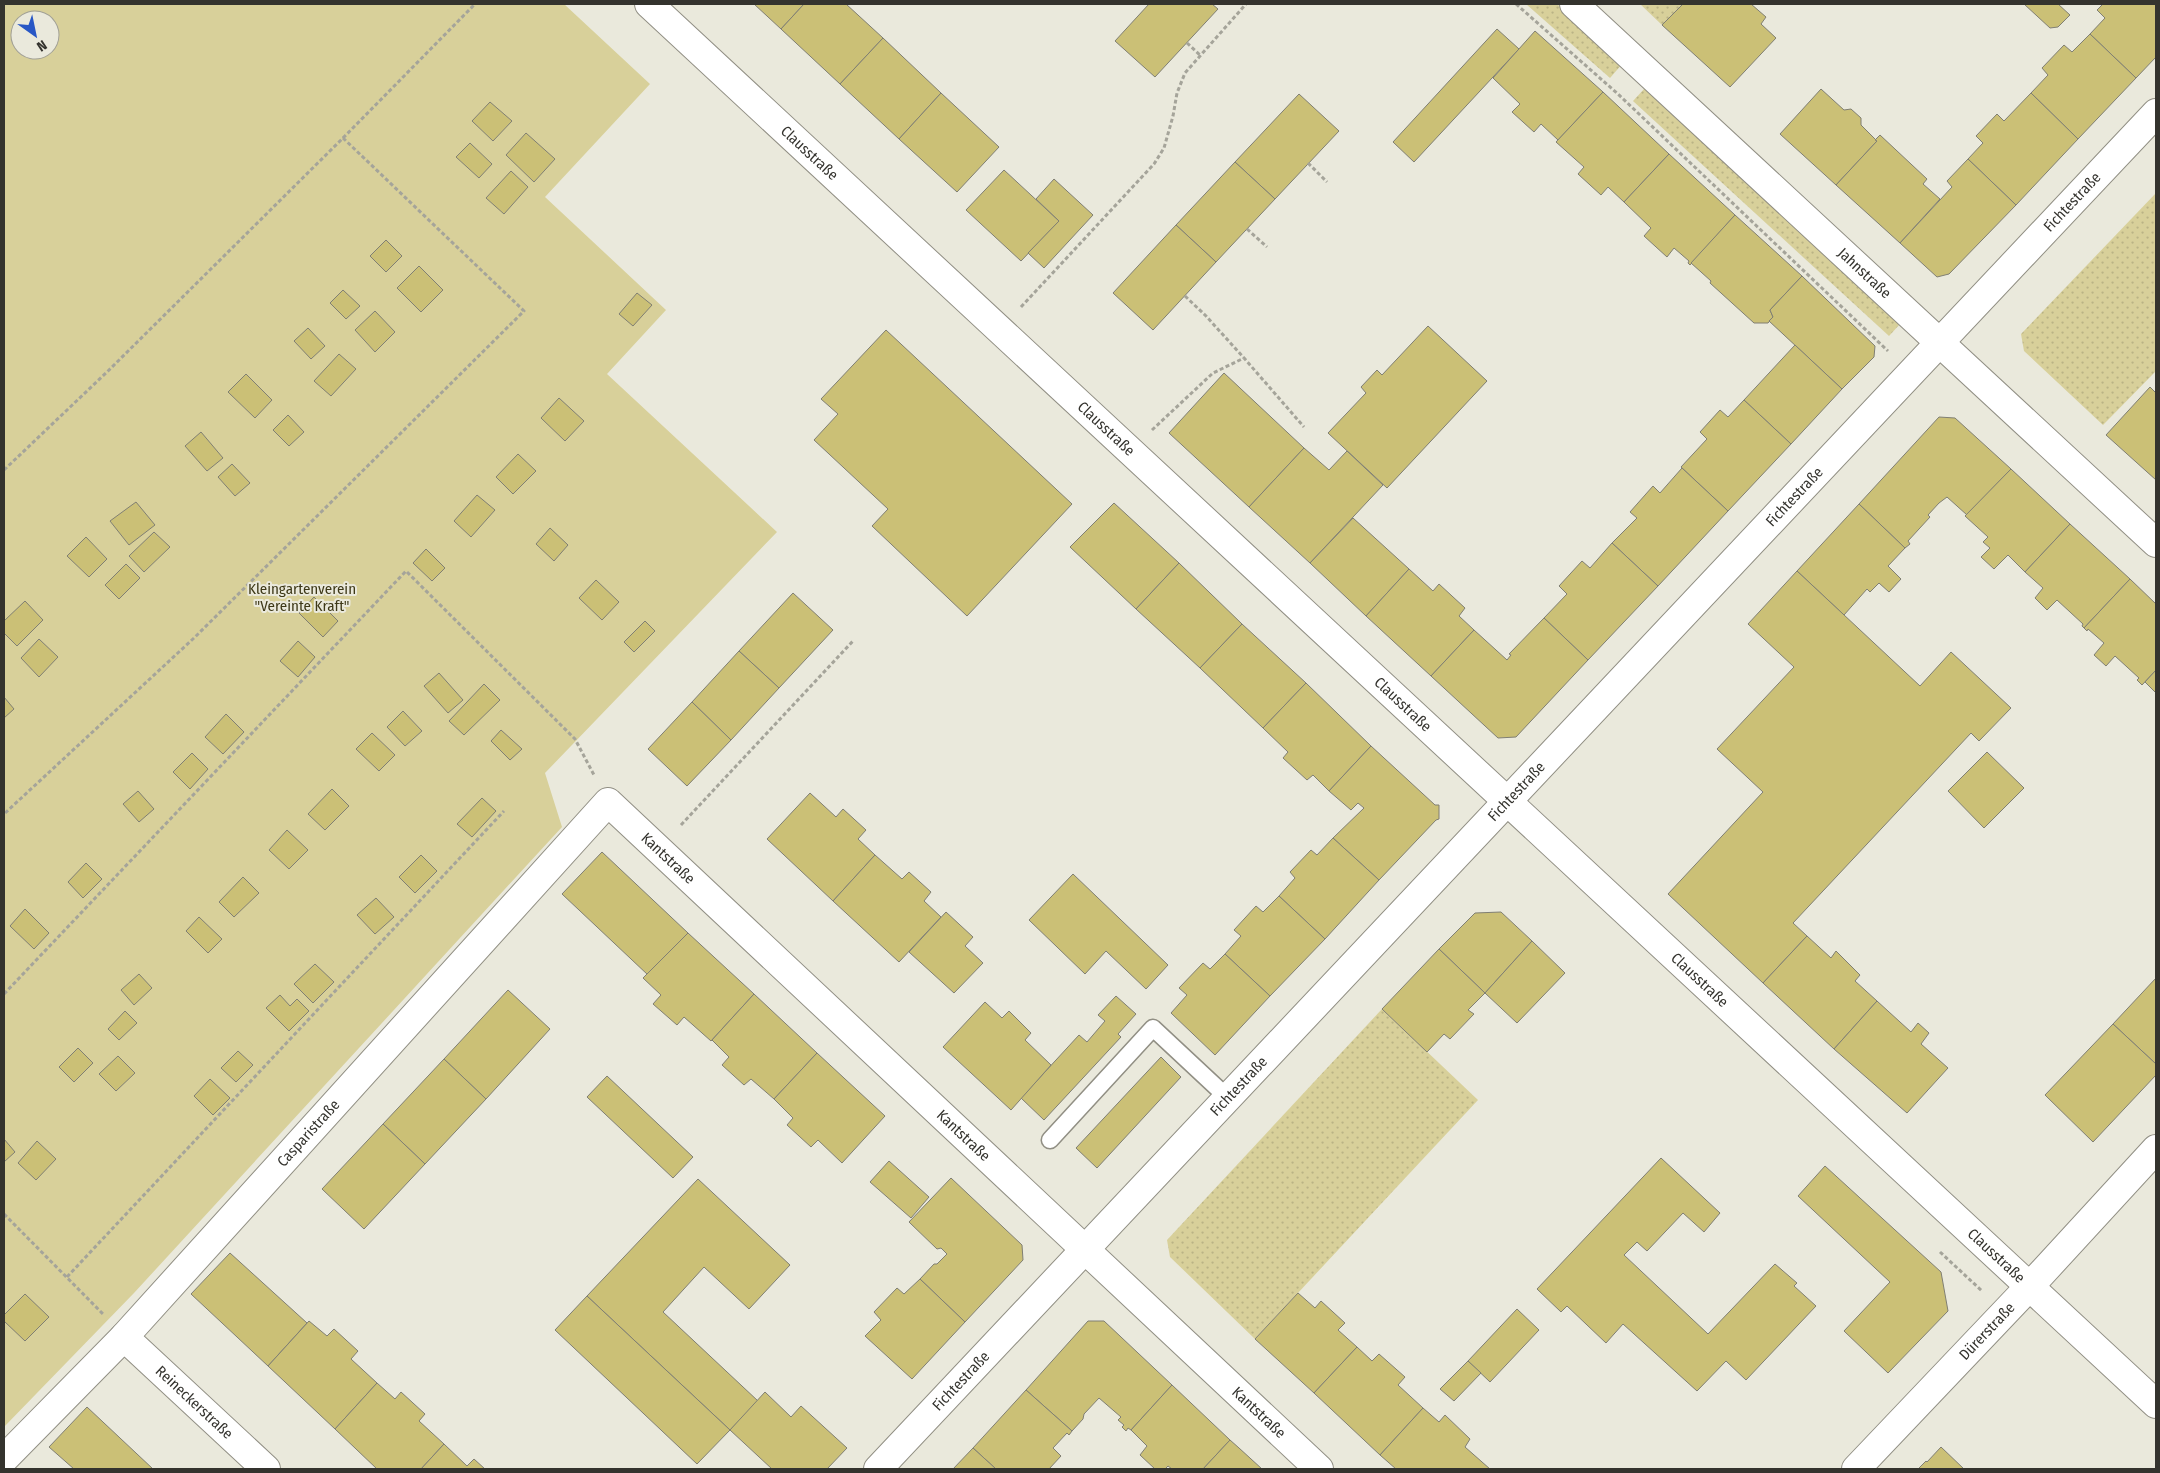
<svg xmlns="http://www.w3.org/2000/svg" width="2160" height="1473" font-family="'Fira Sans Condensed',sans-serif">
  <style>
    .grass { fill: url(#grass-dots) }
    .garden { fill: #d8d09a; fill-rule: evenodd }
    .building { fill: #cbc076; stroke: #807f73 }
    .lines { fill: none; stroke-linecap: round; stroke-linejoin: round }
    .service-casing { stroke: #918f84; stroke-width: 19 }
    .minor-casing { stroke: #918f84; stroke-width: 30 }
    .secondary-casing { stroke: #918f84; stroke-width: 30 }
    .path { stroke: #a5a49a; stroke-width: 3; stroke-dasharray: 4 2.5; stroke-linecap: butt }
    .service { stroke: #fff; stroke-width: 16 }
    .minor { stroke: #fff; stroke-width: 28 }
    .secondary { stroke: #fff; stroke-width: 28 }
    .labels { text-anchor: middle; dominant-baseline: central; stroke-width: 4; stroke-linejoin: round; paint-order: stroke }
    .street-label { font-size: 15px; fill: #34332e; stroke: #eae9dc }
    .park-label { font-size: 15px; fill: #3d3817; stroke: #eae9dc }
  </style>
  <defs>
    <pattern id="grass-dots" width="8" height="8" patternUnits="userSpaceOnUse" patternTransform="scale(1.25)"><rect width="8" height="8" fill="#d8d09a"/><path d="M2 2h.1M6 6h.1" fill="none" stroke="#bab385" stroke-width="1.8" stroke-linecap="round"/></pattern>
  </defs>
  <rect width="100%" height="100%" fill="#eae9dc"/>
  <g class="grass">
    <polygon points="1526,4 1557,4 1623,63 1610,78"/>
    <polygon points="1640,4 1683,4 1662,25"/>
    <polygon points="1645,88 1901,323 1889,336 1633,101"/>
    <polygon points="2156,193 2156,371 2103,425 2024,351 2021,334"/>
    <polygon points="1382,1009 1478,1100 1255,1339 1170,1257 1167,1240"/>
  </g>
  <path class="garden" d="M 4,4 L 564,4 L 650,84 L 545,197 L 666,310 L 607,374 L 777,532 L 545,773 L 562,827 L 134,1293 L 4,1427 ZM 20,20 L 50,20 L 50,50 L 20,50 Z"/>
  <g class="building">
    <polygon points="754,4 804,4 781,29"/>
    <polygon points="804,4 846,4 883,38 840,84 781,29"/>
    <polygon points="1149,4 1212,4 1218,9 1155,77 1115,41"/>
    <polygon points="1683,4 1751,4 1766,17 1761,24 1776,38 1730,87 1662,25"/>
    <polygon points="2024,4 2058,4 2070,15 2058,27 2050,28"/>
    <polygon points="2103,4 2156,4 2156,57 2136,78 2090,34 2105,18 2097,10"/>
    <polygon points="1497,29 1519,49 1414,162 1393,142"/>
    <polygon points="1535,31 1603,92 1558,140 1541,124 1534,132 1512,112 1520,104 1493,78"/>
    <polygon points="2090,34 2136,78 2078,139 2031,93 2048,75 2042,68 2064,45 2072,52"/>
    <polygon points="883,38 941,93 899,139 840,84"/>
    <polygon points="1821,89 1844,110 1851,109 1861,118 1861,125 1877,141 1836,185 1780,134"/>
    <polygon points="1603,92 1669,154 1624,202 1608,187 1601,195 1578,174 1584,167 1556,142"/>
    <polygon points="941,93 999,147 957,192 899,139"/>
    <polygon points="2031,93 2078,139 2016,205 1968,159 1983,143 1976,136 1997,114 2004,121"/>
    <polygon points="1299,94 1339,131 1275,199 1235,162"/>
    <polygon points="490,102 512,121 493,141 472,121"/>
    <polygon points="526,133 555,159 534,182 506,155"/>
    <polygon points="1880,135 1927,179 1923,184 1940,199 1900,243 1836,185 1877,141 1875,140"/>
    <polygon points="470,143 492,164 479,178 456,157"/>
    <polygon points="1669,154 1735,215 1690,265 1688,263 1689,261 1674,248 1667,257 1644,236 1651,228 1624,202"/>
    <polygon points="1968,159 2016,205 1949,274 1937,277 1900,243 1952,187 1947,181"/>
    <polygon points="1235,162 1275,199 1216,262 1176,225"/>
    <polygon points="1004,170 1059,221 1021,261 966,210"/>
    <polygon points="511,171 528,187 504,214 486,198"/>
    <polygon points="1054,179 1093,215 1044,268 1028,253 1059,221 1036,199"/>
    <polygon points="1735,215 1802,276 1770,310 1773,317 1768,323 1754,323 1710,283 1711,281 1691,263"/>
    <polygon points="1176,225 1216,262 1153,330 1113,293"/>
    <polygon points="386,240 402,256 386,272 370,256"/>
    <polygon points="419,266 443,290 421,312 397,288"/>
    <polygon points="1802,276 1875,346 1874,357 1842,389 1769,321 1773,317 1770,310"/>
    <polygon points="343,290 360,306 346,319 330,303"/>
    <polygon points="637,293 652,305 633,326 619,314"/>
    <polygon points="375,311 395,332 375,352 355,330"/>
    <polygon points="1428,326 1487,381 1387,488 1328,433 1366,393 1361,387 1377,370 1382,375"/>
    <polygon points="308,328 325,346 311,359 294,341"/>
    <polygon points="886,330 1072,504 967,616 872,526 888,509 814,440 838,414 821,399"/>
    <polygon points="1795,345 1842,389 1791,444 1744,400"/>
    <polygon points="339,354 356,369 331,396 314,381"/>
    <polygon points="1224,373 1304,448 1249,507 1169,433"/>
    <polygon points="246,374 272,400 255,418 228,392"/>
    <polygon points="2150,387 2156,393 2156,480 2106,435"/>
    <polygon points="559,398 584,421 565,441 541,418"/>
    <polygon points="1744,400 1791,444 1728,511 1681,467 1707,439 1700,432 1720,410 1728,417"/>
    <polygon points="288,415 304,432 289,446 273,430"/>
    <polygon points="1939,417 1955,418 2011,469 1967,515 1947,497 1939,503 1928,515 1930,517 1908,541 1910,544 1905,548 1859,504"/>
    <polygon points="201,432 223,458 207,471 185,446"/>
    <polygon points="1304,448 1329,470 1347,451 1383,485 1310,563 1249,507"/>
    <polygon points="518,454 536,471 513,494 496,477"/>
    <polygon points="232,464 250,483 235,496 218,477"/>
    <polygon points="1682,468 1728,511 1658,586 1612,543 1637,518 1630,512 1653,486 1660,493"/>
    <polygon points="2011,469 2070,524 2025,572 2008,555 1994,569 1981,557 1990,548 1983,542 1988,537 1965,516"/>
    <polygon points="477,495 495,510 471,537 454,521"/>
    <polygon points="136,502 155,525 129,545 110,521"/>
    <polygon points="1114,503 1179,563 1136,609 1070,547"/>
    <polygon points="1859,504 1905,548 1888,566 1901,579 1889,592 1879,583 1870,592 1867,589 1844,615 1797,571"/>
    <polygon points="1353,518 1409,569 1366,616 1310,563"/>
    <polygon points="2070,524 2130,579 2084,628 2082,626 2083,624 2057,600 2047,610 2035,598 2043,588 2025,572"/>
    <polygon points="550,528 568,545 554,561 536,544"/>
    <polygon points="154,532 170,547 144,572 129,556"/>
    <polygon points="86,537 107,559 89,577 67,556"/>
    <polygon points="1612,543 1658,586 1588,660 1544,618 1567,594 1559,586 1582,561 1590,568"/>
    <polygon points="426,549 445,568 432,581 413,563"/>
    <polygon points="1179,563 1242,624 1200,668 1136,609"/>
    <polygon points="126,564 140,578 119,599 105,585"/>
    <polygon points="1409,569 1433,591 1439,584 1465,608 1459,616 1474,630 1431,676 1366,616"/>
    <polygon points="1797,571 1920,686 1951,652 2011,708 1979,741 1971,733 1793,923 1807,936 1763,983 1668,894 1763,792 1717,749 1794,667 1748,624"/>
    <polygon points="2130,579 2156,604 2156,670 2142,685 2137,680 2139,678 2115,656 2106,666 2094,655 2104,643 2088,629 2087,631 2084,628"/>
    <polygon points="596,580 619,602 602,620 579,598"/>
    <polygon points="793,593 833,630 779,688 739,651"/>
    <polygon points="314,597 338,621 323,637 299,613"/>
    <polygon points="25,601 43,620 17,646 4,633 4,621"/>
    <polygon points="1544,618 1588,660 1516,737 1498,738 1431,676 1474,630 1507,660 1511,655 1509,654"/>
    <polygon points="645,621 655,631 634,652 624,642"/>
    <polygon points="1242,624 1306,683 1263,728 1200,668"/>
    <polygon points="39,639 58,657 39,677 21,658"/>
    <polygon points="298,641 315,657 298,677 280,661"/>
    <polygon points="739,651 779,688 731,740 692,702"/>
    <polygon points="2156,670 2156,693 2145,682"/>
    <polygon points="439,673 463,700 448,713 424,686"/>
    <polygon points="1306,683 1371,746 1329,791 1313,775 1307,780 1283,758 1288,752 1263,728"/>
    <polygon points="484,684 500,700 464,735 449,721"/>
    <polygon points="4,697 14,709 4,718"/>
    <polygon points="692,702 731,740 687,786 648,749"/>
    <polygon points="403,711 422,731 405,746 387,727"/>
    <polygon points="226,714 244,732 223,754 205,737"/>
    <polygon points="501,730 522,749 510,760 491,741"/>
    <polygon points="372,733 395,755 379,771 356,749"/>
    <polygon points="1371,746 1435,805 1439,805 1439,819 1436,820 1379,880 1333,838 1364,808 1358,803 1351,810 1329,791"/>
    <polygon points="1987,752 2024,788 1984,828 1948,791"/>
    <polygon points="192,753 208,769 190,789 173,772"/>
    <polygon points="332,789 349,806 325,830 308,814"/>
    <polygon points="138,791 154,809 139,822 123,804"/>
    <polygon points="810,793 836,817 843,809 866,830 858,839 875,855 833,901 767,839"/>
    <polygon points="482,798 496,811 472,837 457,824"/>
    <polygon points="287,830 308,850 289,869 269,850"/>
    <polygon points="1333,838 1379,880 1325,939 1279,896 1295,878 1290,872 1311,850 1317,855"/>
    <polygon points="602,852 688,933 648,975 562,894"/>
    <polygon points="421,855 437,871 415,893 399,877"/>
    <polygon points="875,855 902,879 909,872 931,892 924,901 941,917 899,962 833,901"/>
    <polygon points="86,863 102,879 83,898 68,882"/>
    <polygon points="1073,874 1168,965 1146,989 1106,951 1085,974 1029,920"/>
    <polygon points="243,877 259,893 234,917 219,902"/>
    <polygon points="1279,896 1325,939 1270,996 1225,954 1241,936 1234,930 1256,906 1263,912"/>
    <polygon points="376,898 394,917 375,934 357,915"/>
    <polygon points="25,909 49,933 34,949 10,926"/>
    <polygon points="946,912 973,937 965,946 983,963 954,993 909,952"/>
    <polygon points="1501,912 1532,941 1485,993 1439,949 1475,913"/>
    <polygon points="199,917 222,939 208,953 186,931"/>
    <polygon points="688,933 754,994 711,1041 684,1017 677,1025 653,1004 661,995 643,978"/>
    <polygon points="1807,936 1831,958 1836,951 1860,975 1855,981 1877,1001 1834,1049 1763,983"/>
    <polygon points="1532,941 1565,973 1517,1023 1485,993"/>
    <polygon points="1439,949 1485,993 1468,1010 1474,1014 1450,1039 1444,1034 1427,1052 1382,1009"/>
    <polygon points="1225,954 1270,996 1215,1055 1171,1013 1187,995 1179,988 1203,963 1210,969"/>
    <polygon points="315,964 334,982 313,1003 294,984"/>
    <polygon points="139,974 152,988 134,1005 121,990"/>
    <polygon points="2156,978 2156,1064 2113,1024"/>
    <polygon points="508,990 550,1029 486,1099 444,1059"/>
    <polygon points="754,994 817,1053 774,1099 751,1079 744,1085 722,1065 729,1057 712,1040"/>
    <polygon points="280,995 290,1006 297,999 309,1011 289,1031 266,1008"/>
    <polygon points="1116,996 1136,1014 1118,1034 1121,1037 1044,1120 1021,1098 1079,1035 1087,1042 1105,1021 1098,1015"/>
    <polygon points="1877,1001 1911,1032 1918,1023 1929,1033 1921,1044 1948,1068 1907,1113 1834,1049"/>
    <polygon points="985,1002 1002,1018 1009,1011 1031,1033 1025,1040 1051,1065 1011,1110 943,1047"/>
    <polygon points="125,1011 137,1023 119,1040 108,1029"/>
    <polygon points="2113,1024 2156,1064 2156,1075 2093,1142 2045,1095"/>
    <polygon points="78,1048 93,1063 74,1082 59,1067"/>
    <polygon points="238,1051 253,1065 236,1082 221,1068"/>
    <polygon points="817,1053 885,1116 842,1163 818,1140 811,1147 787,1125 793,1118 774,1099"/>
    <polygon points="118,1056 135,1073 116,1091 99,1074"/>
    <polygon points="1161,1057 1181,1077 1097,1168 1076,1148"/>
    <polygon points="444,1059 486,1099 425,1164 383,1124"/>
    <polygon points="607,1076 693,1157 673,1178 587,1097"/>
    <polygon points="210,1079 230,1098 213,1115 194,1096"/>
    <polygon points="383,1124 425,1164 364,1229 322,1189"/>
    <polygon points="4,1139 15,1152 4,1162"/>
    <polygon points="37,1141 56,1159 36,1180 18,1163"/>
    <polygon points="1661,1158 1720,1213 1704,1232 1683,1213 1647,1251 1637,1242 1624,1255 1708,1334 1775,1264 1797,1283 1794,1286 1816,1306 1746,1380 1726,1361 1697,1391 1623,1324 1606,1343 1567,1306 1561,1312 1537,1289"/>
    <polygon points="889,1161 929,1197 911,1218 870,1182"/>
    <polygon points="1825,1166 1941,1272 1948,1311 1888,1373 1844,1331 1890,1282 1798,1196"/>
    <polygon points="951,1178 1022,1245 1023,1260 965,1322 920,1279 934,1264 937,1264 947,1254 941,1248 937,1249 909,1222"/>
    <polygon points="698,1179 790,1265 749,1309 704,1267 663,1312 758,1401 730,1430 587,1296"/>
    <polygon points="230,1253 307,1323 268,1366 191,1294"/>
    <polygon points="920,1279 965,1322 912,1379 865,1336 881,1320 874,1312 897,1288 904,1294"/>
    <polygon points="1298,1293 1315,1308 1321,1301 1345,1323 1338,1330 1357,1347 1314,1393 1255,1339"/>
    <polygon points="25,1294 49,1317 25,1341 4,1321 4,1315"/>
    <polygon points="587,1296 730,1430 697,1464 555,1330"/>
    <polygon points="1517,1309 1539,1330 1490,1382 1468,1361"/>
    <polygon points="309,1321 327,1336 334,1329 358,1351 351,1359 377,1383 335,1429 268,1366"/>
    <polygon points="1088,1321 1104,1321 1172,1385 1131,1430 1128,1428 1126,1431 1122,1427 1124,1425 1118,1420 1121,1417 1099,1398 1084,1414 1083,1419 1072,1431 1026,1390"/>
    <polygon points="1357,1347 1372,1361 1379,1354 1405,1377 1398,1385 1423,1408 1380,1455 1314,1393"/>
    <polygon points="1468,1361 1481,1373 1454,1401 1440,1389"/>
    <polygon points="377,1383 395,1399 401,1392 425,1414 419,1421 444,1444 421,1469 377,1469 335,1429"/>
    <polygon points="1172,1385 1230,1440 1203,1469 1172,1469 1168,1466 1165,1469 1155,1469 1140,1455 1147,1446 1131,1430"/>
    <polygon points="1026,1390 1072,1431 1069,1435 1067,1433 1053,1448 1061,1456 1049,1469 996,1469 973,1448"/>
    <polygon points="765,1392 791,1417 801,1406 847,1448 827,1469 772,1469 730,1430"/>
    <polygon points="87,1407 153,1469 74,1469 49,1447"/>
    <polygon points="1423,1408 1439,1422 1445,1415 1470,1439 1465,1447 1490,1469 1396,1469 1380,1455"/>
    <polygon points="1230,1440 1239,1448 1262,1469 1203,1469"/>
    <polygon points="444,1444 467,1466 474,1459 485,1469 421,1469"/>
    <polygon points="1941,1447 1964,1469 1918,1469 1926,1461 1927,1462"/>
    <polygon points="973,1448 996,1469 953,1469"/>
  </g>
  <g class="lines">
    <g class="service-casing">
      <polyline id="service" points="1050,1140 1153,1028 1228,1098"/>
    </g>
    <g class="minor-casing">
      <g id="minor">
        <path id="s1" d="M 1574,4 L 2156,543"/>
        <path id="s2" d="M 124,1337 L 266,1469"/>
        <path id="s3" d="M 4,1459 L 124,1337 L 608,802 L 1319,1469"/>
        <path id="s4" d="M 878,1469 L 2156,113"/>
        <path id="s5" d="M 1856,1469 L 2030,1286 L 2156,1149"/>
      </g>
    </g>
    <g class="secondary-casing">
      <g id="secondary">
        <path id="s6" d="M 649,4 L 2156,1404"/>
      </g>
    </g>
    <g class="path">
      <polyline points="1516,4 1618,94 1888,351"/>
      <polyline points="1187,43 1200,55"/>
      <polyline points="343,138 475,4"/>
      <polyline points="1308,163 1327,182"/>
      <polyline points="1247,229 1267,247"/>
      <polyline points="1185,296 1206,316 1244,358"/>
      <polyline points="1021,307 1154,164 1164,148 1173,116 1177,93 1185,73 1246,4"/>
      <polyline points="1152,430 1213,373 1244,358 1304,427"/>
      <polyline points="4,470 108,371 343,138 524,311 194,638 4,814"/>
      <polyline points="681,825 853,641"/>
      <polyline points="4,994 406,571 575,739 594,775"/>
      <polyline points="4,1214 103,1314"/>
      <polyline points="1940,1252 1982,1291"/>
      <polyline points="67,1277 504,811"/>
    </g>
    <use href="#service" class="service"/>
    <use href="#minor" class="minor"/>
    <use href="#secondary" class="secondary"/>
  </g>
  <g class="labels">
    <g class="street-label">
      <text stroke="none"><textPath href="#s6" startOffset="219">Clausstraße</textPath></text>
      <text stroke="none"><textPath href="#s4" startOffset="1741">Fichtestraße</textPath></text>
      <text stroke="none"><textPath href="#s1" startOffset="396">Jahnstraße</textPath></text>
      <text stroke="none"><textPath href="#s6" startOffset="624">Clausstraße</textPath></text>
      <text stroke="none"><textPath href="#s4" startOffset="1336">Fichtestraße</textPath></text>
      <text stroke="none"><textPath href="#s6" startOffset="1029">Clausstraße</textPath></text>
      <text stroke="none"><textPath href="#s4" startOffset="931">Fichtestraße</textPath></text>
      <text stroke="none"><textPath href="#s3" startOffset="975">Kantstraße</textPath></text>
      <text stroke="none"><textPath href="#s6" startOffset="1434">Clausstraße</textPath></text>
      <text stroke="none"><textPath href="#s4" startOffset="526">Fichtestraße</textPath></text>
      <text stroke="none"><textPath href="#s3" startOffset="446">Casparistraße</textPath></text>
      <text stroke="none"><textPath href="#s3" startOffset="1380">Kantstraße</textPath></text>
      <text stroke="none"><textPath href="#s6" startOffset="1839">Clausstraße</textPath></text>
      <text stroke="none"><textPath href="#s5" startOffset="190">Dürerstraße</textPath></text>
      <text stroke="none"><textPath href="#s4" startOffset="121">Fichtestraße</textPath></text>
      <text stroke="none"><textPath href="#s2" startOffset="96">Reineckerstraße</textPath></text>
      <text stroke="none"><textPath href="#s3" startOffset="1785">Kantstraße</textPath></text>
    </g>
    <g class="park-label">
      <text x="302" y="589">Kleingartenverein<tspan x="302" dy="17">"Vereinte Kraft"</tspan></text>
    </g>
  </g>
  <rect width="2160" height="1473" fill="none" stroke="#34332e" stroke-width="10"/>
  <g transform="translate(35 35) rotate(147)"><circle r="24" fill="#eae9dc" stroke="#a1a096"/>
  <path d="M0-4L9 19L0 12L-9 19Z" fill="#2857c5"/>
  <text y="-8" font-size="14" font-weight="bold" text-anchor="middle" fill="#34332e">N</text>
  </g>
</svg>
